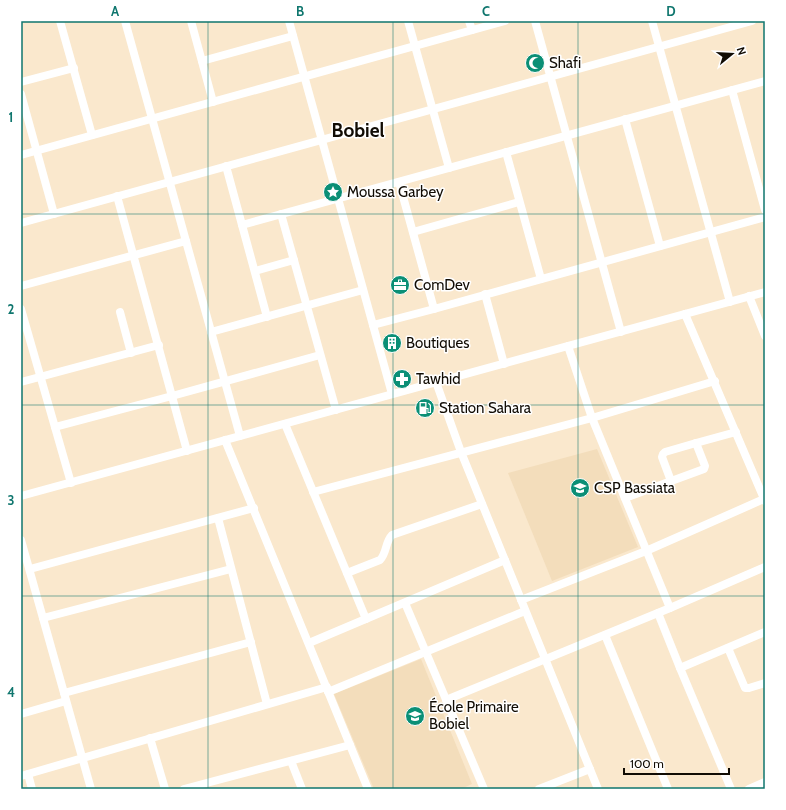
<svg xmlns="http://www.w3.org/2000/svg" width="786" height="810" font-family="Cabin,sans-serif">
  <style>
    .built { fill: #f3ddbb }
    .lines { fill: none; stroke-linecap: round; stroke-linejoin: round }
    .minor { stroke: #fff; stroke-width: 8 }
    .grid { fill: none; stroke: #0f766e; stroke-width: 1; stroke-opacity: 0.55 }
    .labels { text-anchor: middle; dominant-baseline: central; stroke-width: 3; stroke-linejoin: round; paint-order: stroke }
    .poi-label { font-size: 15px; fill: #110c04; stroke: #fff; text-anchor: start }
    .district-label { font-size: 19px; font-weight: bold; fill: #110c04; stroke: #fff }
    .neatline { fill: none; stroke: #0f766e; stroke-width: 1.5 }
    .grid-label { font-size: 13px; text-anchor: middle; font-weight: bold; fill: #0f766e }
  </style>
  <rect width="100%" height="100%" fill="#fae8cd"/>
  <g class="built">
    <polygon points="597,449 638,547 552,581 508,473"/>
    <polygon points="421,659 472,784 461,789 374,789 334,694"/>
  </g>
  <g class="lines">
    <g class="minor">
      <polyline points="60,21 92,135"/>
      <polyline points="125,21 240,436"/>
      <polyline points="191,21 213,102"/>
      <polyline points="289,21 392,394"/>
      <polyline points="408,21 449,168"/>
      <polyline points="469,21 472,30"/>
      <polyline points="535,21 621,332"/>
      <polyline points="652,21 730,302"/>
      <polyline points="202,61 293,36"/>
      <polyline points="21,82 74,68"/>
      <polyline points="732,90 765,210"/>
      <polyline points="21,94 54,214"/>
      <polyline points="625,119 660,246"/>
      <polyline points="506,152 541,279"/>
      <polyline points="21,155 505,21"/>
      <polyline points="226,166 267,317"/>
      <polyline points="399,182 434,309 765,217"/>
      <polyline points="117,196 187,451"/>
      <polyline points="281,214 336,410"/>
      <polyline points="21,223 752,21"/>
      <polyline points="242,225 765,81"/>
      <polyline points="413,232 519,202"/>
      <polyline points="255,271 294,260"/>
      <polyline points="21,286 186,241"/>
      <polyline points="485,294 504,364"/>
      <polyline points="749,296 765,336"/>
      <polyline points="21,309 71,483"/>
      <polyline points="120,312 131,353"/>
      <polyline points="685,314 765,501"/>
      <polyline points="373,325 434,309"/>
      <polyline points="211,332 363,290"/>
      <polyline points="568,346 592,418 670,608"/>
      <polyline points="21,382 159,345"/>
      <polyline points="436,382 461,452 598,789"/>
      <polyline points="285,424 366,619"/>
      <polyline points="55,427 172,396 320,355"/>
      <polyline points="225,440 368,789"/>
      <polyline points="671,481 662,457 663,454 665,452 696,443"/>
      <polyline points="313,492 592,418 715,381"/>
      <polyline points="21,496 765,292"/>
      <polyline points="625,498 704,469 705,466 696,443 736,432"/>
      <polyline points="218,518 267,704"/>
      <polyline points="21,540 91,789"/>
      <polyline points="30,569 254,508"/>
      <path d="M 347,573 L 380,560 C 387,553 385,542 392,535 L 482,504"/>
      <polyline points="521,600 646,551 764,499"/>
      <polyline points="405,603 484,789"/>
      <polyline points="658,613 680,668 731,789"/>
      <polyline points="43,618 231,569"/>
      <polyline points="605,635 668,789"/>
      <polyline points="309,643 505,560"/>
      <polyline points="728,648 745,688 749,688 765,683"/>
      <polyline points="680,668 765,632"/>
      <polyline points="328,692 525,611"/>
      <polyline points="64,693 251,642"/>
      <polyline points="446,700 670,608 765,567"/>
      <polyline points="21,714 66,701"/>
      <polyline points="150,738 165,789"/>
      <polyline points="291,761 302,789"/>
      <polyline points="28,774 32,789"/>
      <polyline points="21,776 327,687"/>
      <polyline points="184,789 350,745"/>
      <polyline points="539,789 590,769"/>
      <polyline points="749,789 765,782"/>
    </g>
  </g>
  <path class="grid" d="M 208,21 L 208,789M 393,21 L 393,789M 578,21 L 578,789M 21,214 L 765,214M 21,405 L 765,405M 21,596 L 765,596"/>
  <defs>
    <g id="mosque-disc" transform="scale(1)"><circle r="9.5" fill="#0b8f76" stroke="#fff"/><path d="M3.5-4.9A6 6 0 1 0 3.5 4.9A5 5 0 1 1 3.5-4.9Z" fill="#fff"/></g>
    <g id="sight-disc" transform="scale(1)"><circle r="9.5" fill="#0b8f76" stroke="#fff"/><path d="M0-6L1.8-2.2L6-1.7L2.9 1.2L3.7 5.4L0 3.3L-3.7 5.4L-2.9 1.2L-6-1.7L-1.8-2.2Z" fill="#fff"/></g>
    <g id="office-disc" transform="scale(1)"><circle r="9.5" fill="#0b8f76" stroke="#fff"/><path d="M-6-3h4V-5.5h4V-3h4V5H-6ZM-1-4.5V-3h2v-1.5ZM-6 0V1H6V0Z" fill="#fff"/></g>
    <g id="building-disc" transform="scale(1)"><circle r="9.5" fill="#0b8f76" stroke="#fff"/><path d="M-4-6H4V6H1V3H-1V6H-4ZM-2.5-4.3h1.7v1.8h-1.7ZM.8-4.3h1.7v1.8H.8ZM-2.5-1h1.7V.8h-1.7ZM.8-1h1.7V.8H.8Z" fill="#fff"/></g>
    <g id="pharmacy-disc" transform="scale(1)"><circle r="9.5" fill="#0b8f76" stroke="#fff"/><path d="M-2-6h4v4h4v4h-4v4h-4v-4h-4v-4h4Z" fill="#fff"/></g>
    <g id="fuel-disc" transform="scale(1)"><circle r="9.5" fill="#0b8f76" stroke="#fff"/><path d="M-5.5-6h7V0h2V4h1.3V-2.5L3-4.5l.8-.8L6-3V5H2.5V1h-1V6h-7ZM-4.2-4.7v3.2H.2V-4.7Z" fill="#fff"/></g>
    <g id="school-disc" transform="scale(1)"><circle r="9.5" fill="#0b8f76" stroke="#fff"/><path d="M0-5L7-2L0 1L-7-2ZM-4 1L0 2.5L4 1V4Q0 6-4 4Z" fill="#fff"/></g>
  </defs>
  <g fill-rule="evenodd">
    <use href="#mosque-disc" x="535" y="63"/>
    <use href="#sight-disc" x="333" y="192"/>
    <use href="#office-disc" x="400" y="285"/>
    <use href="#building-disc" x="392" y="343"/>
    <use href="#pharmacy-disc" x="402" y="379"/>
    <use href="#fuel-disc" x="425" y="408"/>
    <use href="#school-disc" x="580" y="488"/>
    <use href="#school-disc" x="415" y="716"/>
  </g>
  <g class="labels">
    <g class="poi-label">
      <text x="549" y="63">Shafi</text>
      <text x="347" y="192">Moussa Garbey</text>
      <text x="414" y="285">ComDev</text>
      <text x="406" y="343">Boutiques</text>
      <text x="416" y="379">Tawhid</text>
      <text x="439" y="408">Station Sahara</text>
      <text x="594" y="488">CSP Bassiata</text>
      <text x="429" y="707">École Primaire<tspan x="429" dy="17">Bobiel</tspan></text>
    </g>
    <g class="district-label">
      <text x="358" y="130">Bobiel</text>
    </g>
  </g>
  <rect width="786" height="810" fill="none" stroke="#ffffff" stroke-width="44"/>
  <g transform="translate(732 54) rotate(72)" stroke="#ffffff" stroke-width="3" paint-order="stroke">
  <path d="M0-3L7 15L0 10L-7 15Z" fill="#110c04"/>
  <text y="-6" font-size="11" font-weight="bold" text-anchor="middle" fill="#110c04">N</text>
  </g>
  <path d="M624 768v6h105v-6" fill="none" stroke="#110c04" stroke-width="2"/>
  <text x="630" y="768" font-size="12" fill="#110c04" stroke="#ffffff" stroke-width="3" paint-order="stroke">100 m</text>
  <rect x="22" y="22" width="742" height="766" class="neatline"/>
  <g class="grid-label">
    <text x="115" y="16">A</text>
    <text x="300" y="16">B</text>
    <text x="486" y="16">C</text>
    <text x="671" y="16">D</text>
    <text x="11" y="122">1</text>
    <text x="11" y="314">2</text>
    <text x="11" y="505">3</text>
    <text x="11" y="697">4</text>
  </g>
</svg>
